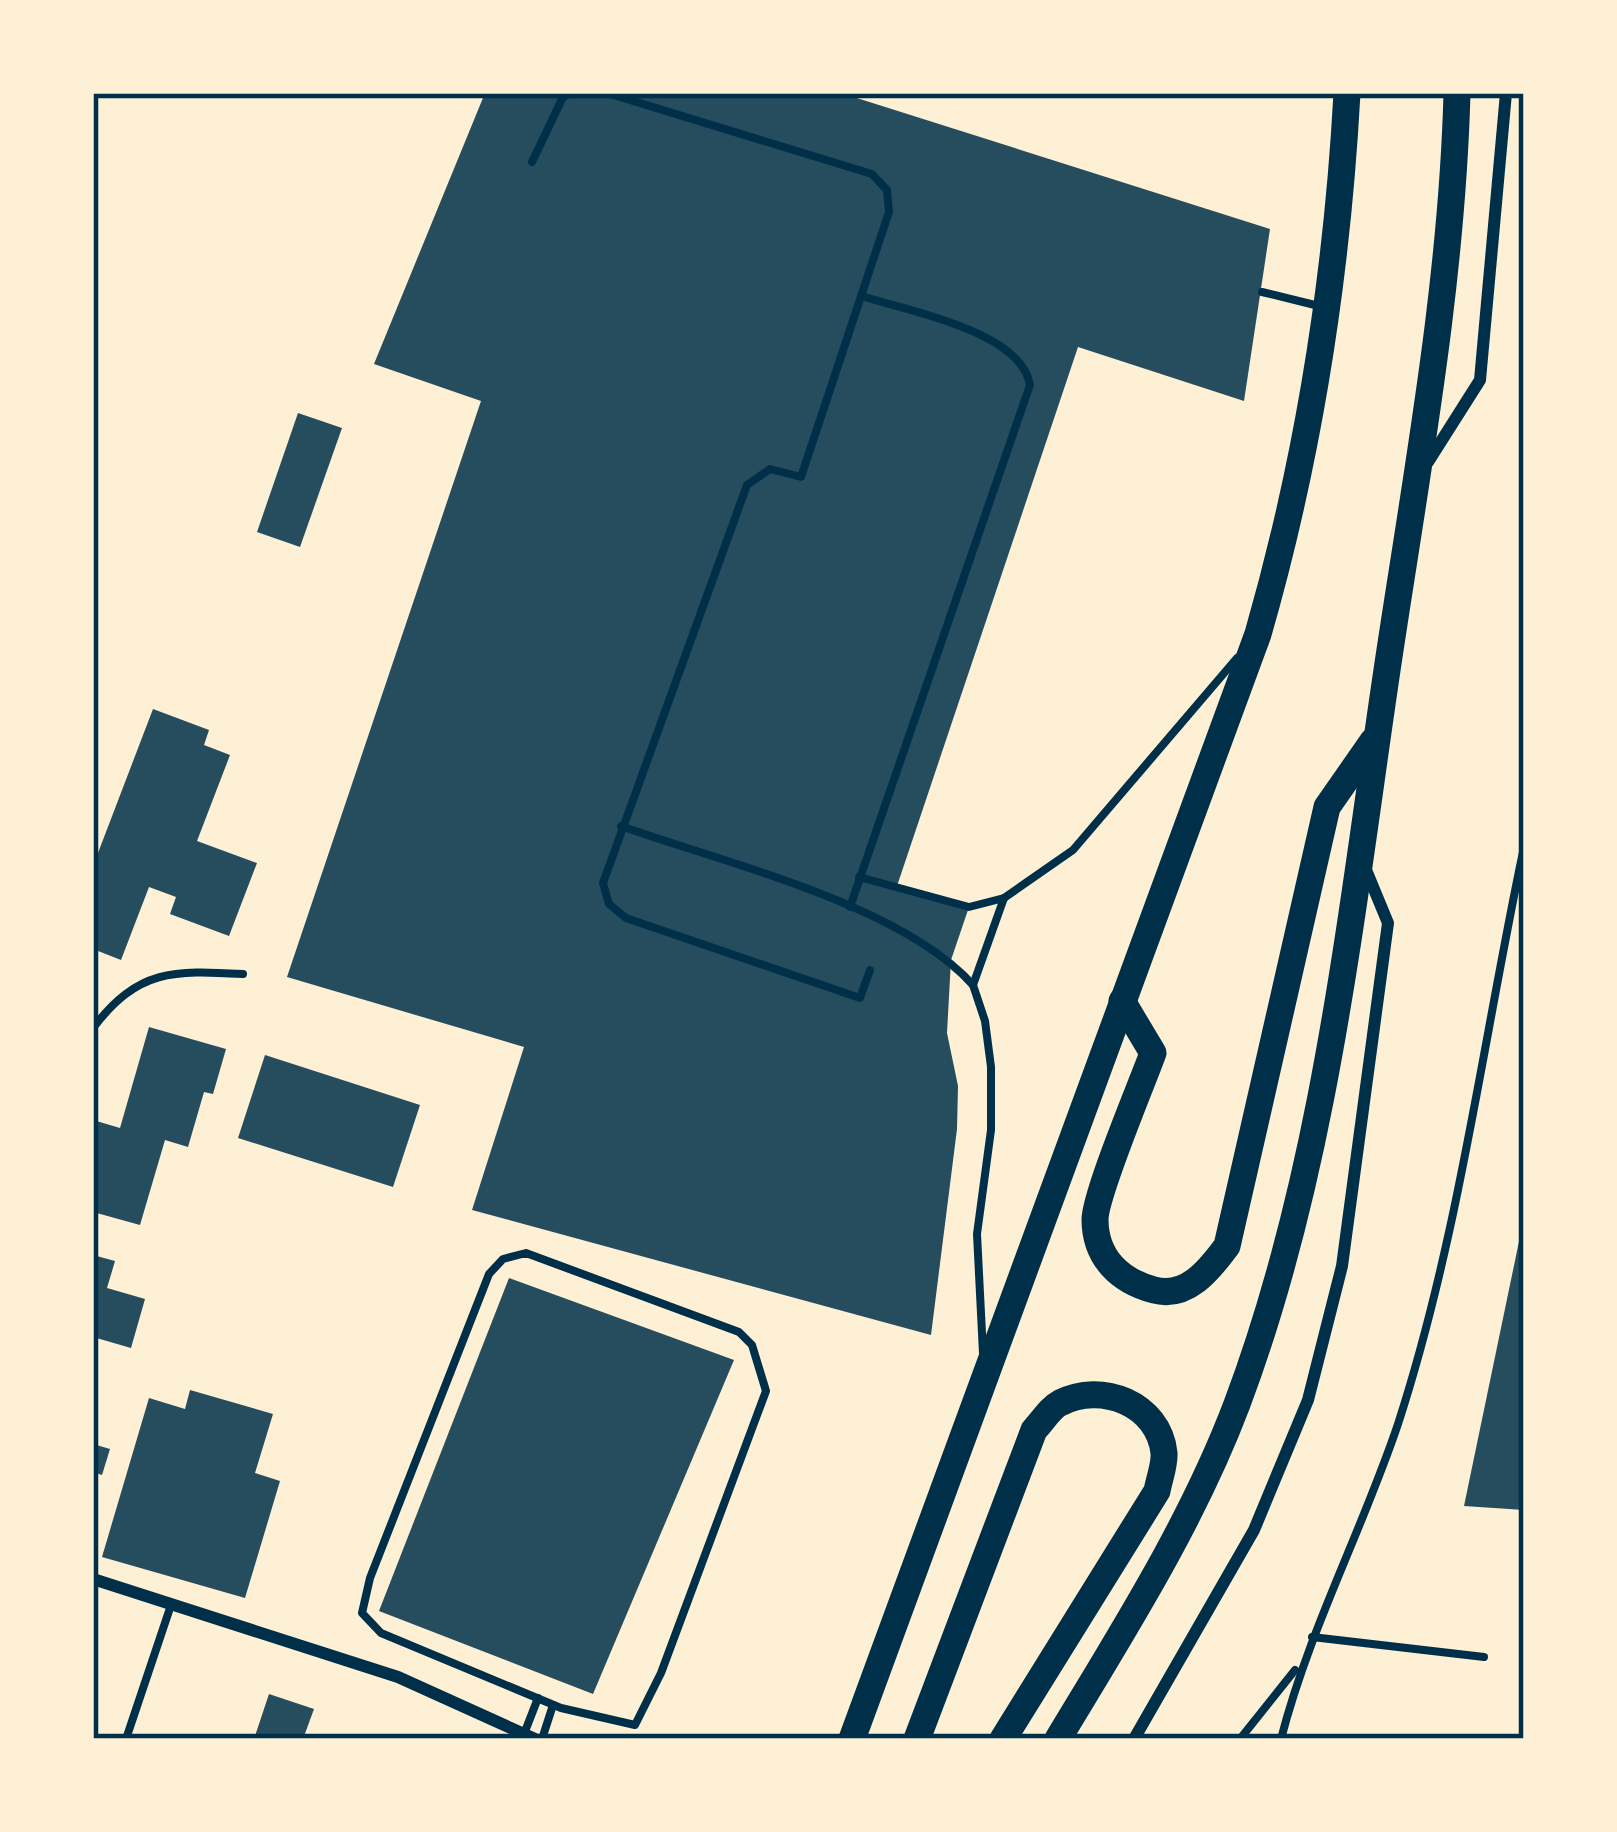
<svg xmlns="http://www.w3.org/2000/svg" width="1617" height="1832" font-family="'DM Sans',sans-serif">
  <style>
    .building { fill: #264d5e }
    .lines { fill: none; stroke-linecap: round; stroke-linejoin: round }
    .service { stroke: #003049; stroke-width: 8 }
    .minor { stroke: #003049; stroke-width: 12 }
    .trunk { stroke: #003049; stroke-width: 27 }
    .neatline { fill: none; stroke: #003049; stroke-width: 4.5 }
  </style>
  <rect width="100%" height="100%" fill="#fdf0d5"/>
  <g class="building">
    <polygon points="485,93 841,93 1270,229 1244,401 1078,347 897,886 969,907 951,960 947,1033 958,1086 957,1129 931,1335 472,1210 524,1047 287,977 481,401 374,364"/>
    <polygon points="298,413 342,428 300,547 257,532"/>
    <polygon points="153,709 209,730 204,745 230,755 197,841 257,863 229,936 170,914 176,897 149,887 121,960 93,949 93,866"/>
    <polygon points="149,1027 226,1049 213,1094 204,1092 188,1147 165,1140 140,1225 93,1212 93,1120 120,1128"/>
    <polygon points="265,1055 420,1105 393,1187 238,1138"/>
    <polygon points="1522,1227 1524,1510 1464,1506"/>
    <polygon points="93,1255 115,1261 107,1288 145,1299 131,1348 93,1337"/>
    <polygon points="509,1278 734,1360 593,1694 379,1611"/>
    <polygon points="190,1390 273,1414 255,1473 280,1481 245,1598 102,1557 149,1398 185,1409"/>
    <polygon points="93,1444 110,1449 102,1475 93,1472"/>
    <polygon points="269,1694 314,1709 303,1739 254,1739"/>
  </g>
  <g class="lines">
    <g class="service">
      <polyline points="607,93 872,174 887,190 889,212 801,477 770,469 747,485 603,883 609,904 626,918 860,998 870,970"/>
      <polyline points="532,162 563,97 571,93"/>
      <polyline points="1262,292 1319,306"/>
      <path d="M 621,826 C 724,863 901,904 973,985"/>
      <polyline points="859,877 969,907 1004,898"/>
      <path d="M 850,907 L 1030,385 C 1021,331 910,312 862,296"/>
      <path d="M 93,1028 C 138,969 173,970 243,974"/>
      <polygon points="526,1253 739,1332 752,1345 766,1391 661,1673 635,1725 561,1708 381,1633 362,1613 370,1578 489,1274 503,1259"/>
      <polyline points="983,1353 977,1234 991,1130 991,1067 985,1021 973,985 1004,898 1073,850 1237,658"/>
      <polyline points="1312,1637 1484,1657"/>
      <polyline points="524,1734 538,1698"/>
      <polyline points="126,1739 171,1605"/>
      <polyline points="542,1739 553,1705"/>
      <polyline points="1240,1739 1295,1670"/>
      <path d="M 1281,1739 C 1309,1630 1362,1531 1398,1424 C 1459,1236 1483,1040 1524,847"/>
    </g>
    <g class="minor">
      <polyline points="1428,462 1480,380 1506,93"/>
      <polyline points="93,1579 398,1677 535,1739"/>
      <polyline points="1134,1739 1254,1530 1308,1400 1342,1266 1388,923 1364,865"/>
    </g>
    <g class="trunk">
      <path d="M 1122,1001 L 1153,1053 C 1141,1086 1096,1192 1095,1219 C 1095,1258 1120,1281 1154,1290 C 1187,1299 1210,1269 1227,1246 L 1327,807 L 1373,741"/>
      <path d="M 852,1739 L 1258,634 C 1309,457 1337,277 1347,93"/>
      <path d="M 917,1739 L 1034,1430 C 1042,1422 1050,1408 1060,1403 C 1101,1381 1159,1404 1164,1453 C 1165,1464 1159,1480 1157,1491 L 1003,1739"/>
      <path d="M 1058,1739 C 1123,1631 1192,1523 1237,1404 C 1327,1165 1352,901 1390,650 C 1418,465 1452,281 1457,93"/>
    </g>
  </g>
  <rect width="1617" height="1832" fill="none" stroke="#fdf0d5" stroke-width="192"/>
  <rect x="96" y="96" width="1425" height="1640" class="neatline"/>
</svg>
